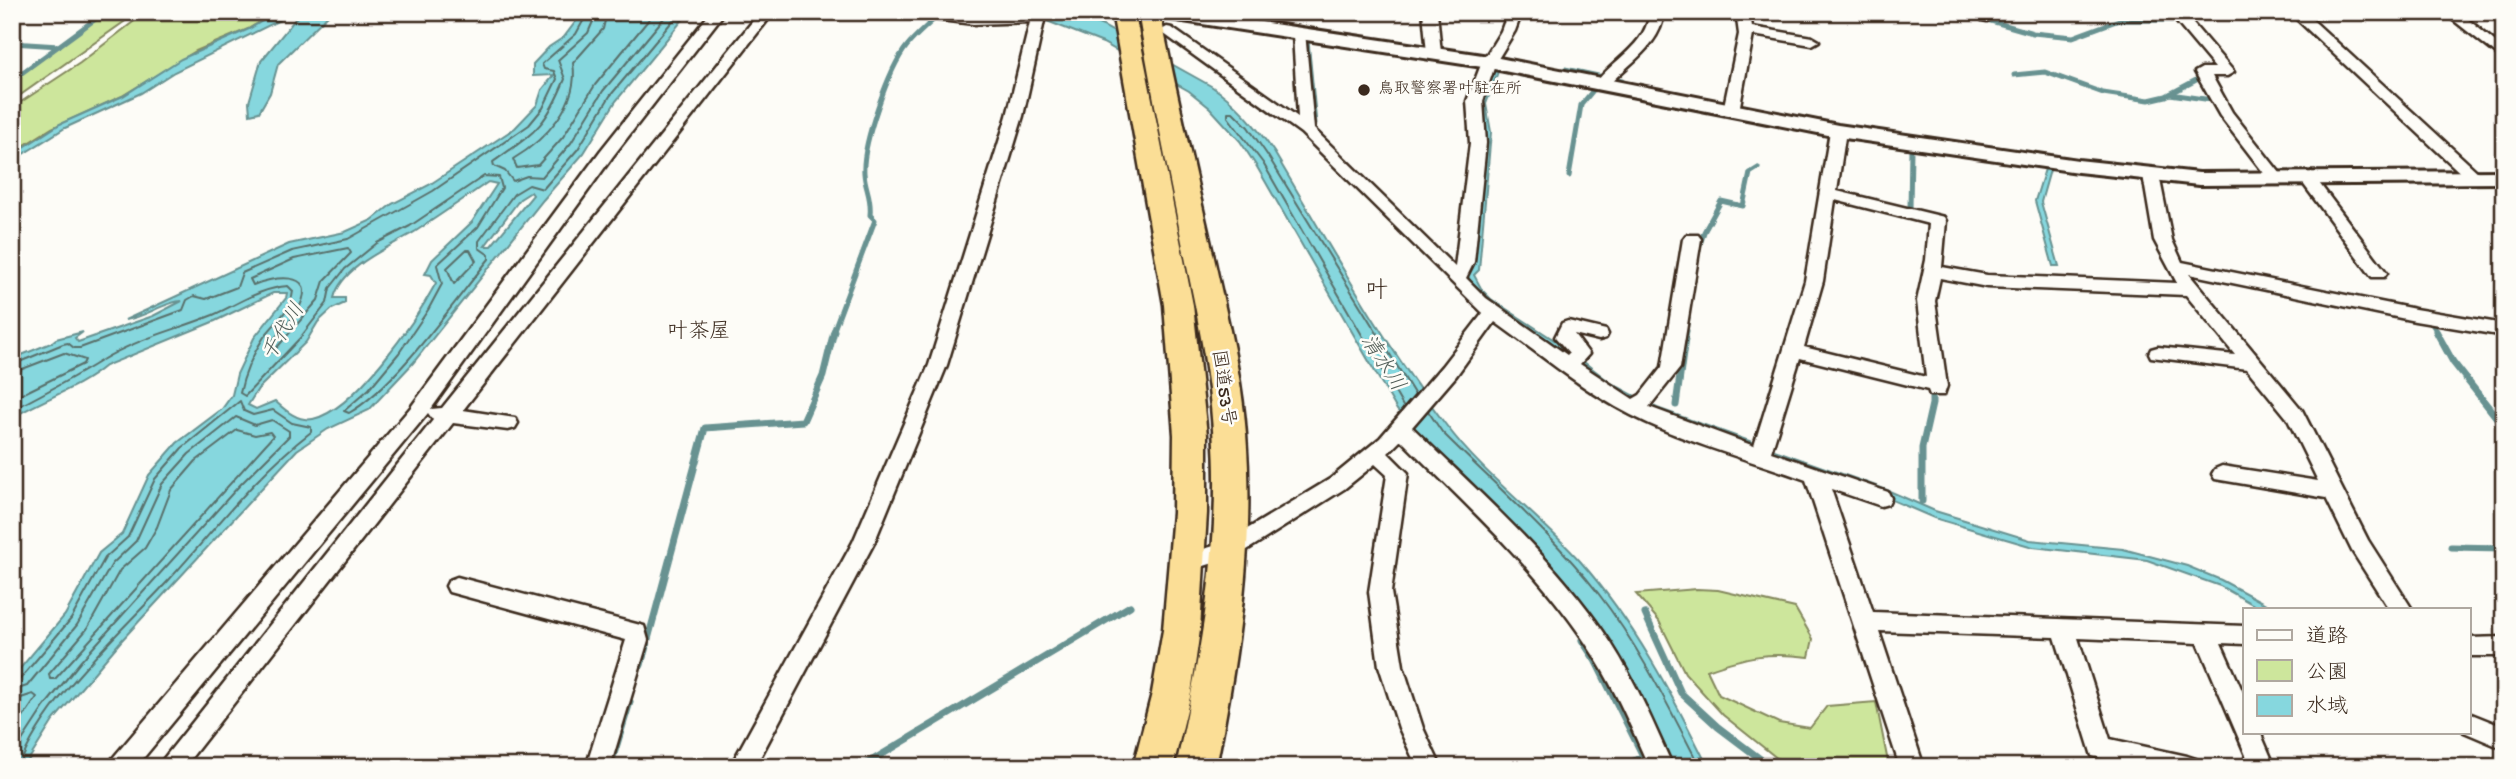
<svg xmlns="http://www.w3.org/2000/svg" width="2516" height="779" font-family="'Gochi Hand','Klee One',sans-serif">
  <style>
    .green { fill: #cde69c; stroke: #84885d; stroke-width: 2 }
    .water { fill: #86d7de; stroke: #689291; stroke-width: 2; fill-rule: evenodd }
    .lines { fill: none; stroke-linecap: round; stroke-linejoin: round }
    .shore { stroke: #596f6b; stroke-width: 2 }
    .stream-far1 { stroke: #689291; stroke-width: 5 }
    .stream { stroke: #689291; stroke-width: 7 }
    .minor-casing { stroke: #3b2a1e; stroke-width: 5 }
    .tertiary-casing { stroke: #3b2a1e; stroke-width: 6 }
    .trunk-casing { stroke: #3b2a1e; stroke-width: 5 }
    .minor { fill: #fdfcf7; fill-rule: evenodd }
    .tertiary { fill: #fdfcf7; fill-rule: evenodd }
    .trunk { fill: #fbde96; fill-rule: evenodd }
    .poi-dot { fill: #3b2a1e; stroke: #fdfcf7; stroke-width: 2.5 }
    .labels { text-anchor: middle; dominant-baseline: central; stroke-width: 5; stroke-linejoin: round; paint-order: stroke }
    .far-poi-label { font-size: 16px; fill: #3b2a1e; stroke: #fdfcf7; text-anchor: start }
    .street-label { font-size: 19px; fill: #3b2a1e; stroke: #fdfcf7 }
    .water-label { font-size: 21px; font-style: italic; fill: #525e58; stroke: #fdfcf7 }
    .neighbourhood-label { font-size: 21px; fill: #3b2a1e; stroke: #fdfcf7 }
    .quarter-label { font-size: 23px; fill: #3b2a1e; stroke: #fdfcf7 }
  </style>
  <rect width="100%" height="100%" fill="#fdfcf7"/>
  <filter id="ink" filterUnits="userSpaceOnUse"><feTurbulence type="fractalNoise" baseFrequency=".0143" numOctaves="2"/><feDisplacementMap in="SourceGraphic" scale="14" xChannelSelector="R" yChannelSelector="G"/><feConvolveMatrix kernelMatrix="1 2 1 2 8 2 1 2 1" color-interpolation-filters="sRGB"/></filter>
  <g filter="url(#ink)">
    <g class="green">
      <polygon points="106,12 138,12 12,101 12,81"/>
      <polygon points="146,12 276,12 248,29 196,51 122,96 52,128 12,153 12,108 80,63"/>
      <path d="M 1697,589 L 1718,590 L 1795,608 L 1813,639 L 1809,657 C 1767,652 1747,656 1707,670 L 1719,695 L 1779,723 L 1810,728 L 1827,706 L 1876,702 L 1889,767 L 1788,767 L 1723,715 L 1685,673 L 1659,621 L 1636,594 Z"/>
    </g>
    <g class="water">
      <polygon points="277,12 291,12 280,20 174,72 141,93 65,128 12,161 12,155 60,124 123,96 181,59 249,29"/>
      <polygon points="301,12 331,12 278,64 270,93 259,112 250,114 249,102 261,61"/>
      <path d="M 583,12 L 689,12 L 616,101 L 584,153 L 543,200 L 413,363 L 369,410 L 328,429 L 297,450 L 121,641 L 53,721 L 24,767 L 12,767 L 12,678 L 65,615 L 99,553 L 122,534 L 149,475 L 177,443 L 222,409 L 232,395 L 237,374 L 254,338 L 286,298 L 287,293 L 273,293 L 215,321 L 105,366 C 78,389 42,399 12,418 L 12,359 L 51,343 L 56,339 L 83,332 L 75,338 L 78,342 L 153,316 L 182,301 C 166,301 144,318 125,320 L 289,244 L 345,232 L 372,220 L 392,204 L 429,185 L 515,128 L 537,105 L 542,90 L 554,75 L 533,76 L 533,64 L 549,47 L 564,37 ZM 488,182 L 497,184 L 472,222 L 432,260 L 425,274 L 431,275 L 436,283 C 416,320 355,410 313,419 C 298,422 285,410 275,401 L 256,409 L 248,405 L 258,389 L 306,342 L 318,322 L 332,309 L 345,303 L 345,298 L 334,298 C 342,266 390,247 416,231 C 440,215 464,199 488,182 ZM 531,192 L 533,195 L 491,246 L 485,246 L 520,199 Z"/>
      <path d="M 1024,12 L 1071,12 L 1103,26 L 1211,86 C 1237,103 1256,126 1274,152 C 1329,244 1381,340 1446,425 C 1484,476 1538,514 1580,561 C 1634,622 1672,694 1708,767 L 1669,767 L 1623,676 L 1397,410 L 1257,167 L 1240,141 L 1210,108 L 1189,91 L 1103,43 Z"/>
      <polygon points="1492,68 1499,69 1486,104 1491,132 1479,270 1474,275 1482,290 1491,299 1562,345 1611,383 1657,408 1887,490 1935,511 2030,540 2123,549 2187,566 2221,580 2275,609 2261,609 2220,586 2147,560 2033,547 1934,518 1864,488 1646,409 1489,305 1474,289 1467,274 1480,99"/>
      <polygon points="2045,169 2050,170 2041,202 2059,266 2053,266 2035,201"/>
    </g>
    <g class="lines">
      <g class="shore">
        <path d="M 597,12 L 588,33 L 558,60 L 565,79 C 545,128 535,132 493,162 L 494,166 L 505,171 L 513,181 L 527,176 L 542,177 L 571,143 L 603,91 L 669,12"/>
        <path d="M 607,12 L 603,29 L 573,63 C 580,104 545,140 513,159 L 517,168 L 538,165 L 563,137 L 595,85 L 655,12"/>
        <path d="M 348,248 L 351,253 L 324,281 L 318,300 L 273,352 L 268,352 L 268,346 C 278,333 293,321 300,306 C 318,269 271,277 253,285 L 250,279 L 294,259 Z"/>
        <polygon points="466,250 470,250 476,261 454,284 447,268"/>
        <polyline points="12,365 63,344 68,343 74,348 80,348 183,310 187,300 194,296 206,299 237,287 242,273 292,251 348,239 433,191 529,125 543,108 557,79 554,71 544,69 542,64 576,34 588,12"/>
        <polyline points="12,373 64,353 85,360 83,364 12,399"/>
        <polyline points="1404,408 1263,163 1228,117 1228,112 1233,112 1248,127 1268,156 1415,395"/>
        <path d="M 12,410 C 43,394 73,378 102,360 C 136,339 176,330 213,315 C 238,304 260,288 288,286 L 293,291 C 291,311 275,322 264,337 C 253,354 244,374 240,393 L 245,396 L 300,338 L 327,303 L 330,288 L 345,269 L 377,243 L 410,226 L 484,176 L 499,177 L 502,188 L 478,227 L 437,265 L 442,284 L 428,310 L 399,353 L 369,389 L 344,411 L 349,413 C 395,387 454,302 489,259 L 489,255 L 479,248 L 479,241 L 514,194 L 529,185 L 543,189 L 578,149 L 610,96 L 680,12"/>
        <path d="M 1428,411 L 1442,432 C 1494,484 1552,534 1598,593 C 1639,646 1669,707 1700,767"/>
        <polygon points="237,430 255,435 270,432 273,436 55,679 50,679 49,674 87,629 120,570 145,548 157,527 171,490 196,461"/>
        <path d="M 12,682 L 20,679 L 71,619 L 105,558 L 128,537 L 155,479 L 182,448 L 240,401 L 244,411 L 253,415 L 273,410 L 292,423 L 311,427 L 311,432 C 255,475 215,530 168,581 C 120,633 43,701 19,767"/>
        <polyline points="12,691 27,686 77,625 112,564 136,541 162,484 189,454 236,417 255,425 272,420 289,431 289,436 239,486 81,661 44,707 12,756"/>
        <polyline points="12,701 33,694 37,697 12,734"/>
      </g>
      <g class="stream-far1">
        <polyline points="1984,19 2033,33 2073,37 2119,20 2173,20"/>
        <polyline points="1307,41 1315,124"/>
        <polyline points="12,43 59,46"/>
        <polyline points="1565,69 1622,81"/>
        <polyline points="1500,70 1528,76"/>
        <polyline points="2014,75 2045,72 2103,93 2149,100 2166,96 2200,78"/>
        <polyline points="12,80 105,12"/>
        <polyline points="2170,94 2212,100"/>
        <polyline points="1911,150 1910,209 1916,211"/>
        <polyline points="1569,176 1581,105 1595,88"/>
        <polyline points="1698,251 1704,232 1721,201 1743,206 1750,173 1758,168"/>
        <polyline points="2432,324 2437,332"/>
        <path d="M 833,332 L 875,220 L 870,215 C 872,197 865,189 864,173 C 862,144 889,68 907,46 C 915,36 925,28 934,19"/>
        <polyline points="1686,332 1688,317"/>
      </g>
      <g class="stream">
        <polyline points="2436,331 2453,362 2504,427"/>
        <polyline points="1676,405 1686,331"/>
        <polyline points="1922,501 1922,448 1932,404 1932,390"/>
        <polyline points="2451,547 2504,548"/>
        <polyline points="1645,614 1681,693 1718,727 1771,767"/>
        <polyline points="1582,640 1595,660 1643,756 1623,767"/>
        <polyline points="641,665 705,428 803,421 823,376 834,331"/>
        <polyline points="610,767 630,702"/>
        <polyline points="861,767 1130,606"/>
      </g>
      <g class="minor-casing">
        <g id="minor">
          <polygon points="711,12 725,12 613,156 431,409 442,408 760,12 774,12 463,410 515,418 518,423 515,428 508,430 453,423 184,767 157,767 433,420 428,413 136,767 109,767 112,759 411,407 601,150"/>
          <polygon points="901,12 944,12 973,16 1046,12 1023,116 947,365 874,543 755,767 730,767 853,542 929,365 1007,116 1030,22 973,24 908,16"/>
          <polygon points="1423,12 1437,12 1441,53 1439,56 1429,56 1427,53"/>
          <path d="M 1508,12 L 1522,12 L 1515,31 L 1496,62 L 1483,101 L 1486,143 L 1474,262 L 1466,278 L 1486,298 L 1567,355 L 1569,353 L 1555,337 L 1562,323 L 1568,321 L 1606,330 L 1608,334 L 1606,338 L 1599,340 L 1574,334 L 1589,354 L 1580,364 L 1633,399 L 1640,395 L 1662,367 L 1683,239 L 1686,235 L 1698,235 L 1701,239 L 1680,368 L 1649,407 L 1754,446 L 1805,281 L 1830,131 L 1838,126 L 1846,131 L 1837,191 L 1944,217 L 1946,221 L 1942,267 L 1987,275 L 2177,283 L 2154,240 L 2143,175 L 2151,170 L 2159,175 L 2172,240 L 2182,262 L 2415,309 L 2504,324 L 2504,336 L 2415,321 L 2189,274 L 2302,410 L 2368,540 L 2412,609 L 2389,609 L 2352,551 L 2326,498 L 2215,479 L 2212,474 L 2215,469 L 2222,466 L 2318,481 L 2287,418 L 2247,369 L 2151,357 L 2149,353 L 2151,349 L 2158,347 L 2235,355 L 2186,295 L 1987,287 L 1940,278 L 1935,301 L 1947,386 L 1944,395 L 1930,395 L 1928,390 L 1800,358 L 1771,452 L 1888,492 L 1891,498 L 1888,504 L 1881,506 L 1831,489 L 1873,612 L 2245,626 L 2245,644 L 2221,643 L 2245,697 L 2245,732 L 2260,732 L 2275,767 L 2251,767 L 2198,643 L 2078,638 L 2110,739 L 2187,756 L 2196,759 L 2199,767 L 2137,767 L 2092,756 L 2055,637 L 1879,631 L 1924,767 L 1900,767 L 1806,480 C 1748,459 1686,443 1631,415 C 1582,390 1540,354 1495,322 L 1456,376 L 1412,427 C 1481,495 1558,561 1611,643 C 1636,682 1654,725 1673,767 L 1649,767 C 1632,729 1616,691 1594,656 C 1543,574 1469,508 1401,440 L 1388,453 L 1408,473 L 1391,592 L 1403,666 L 1423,728 L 1441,767 L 1417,767 L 1399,728 L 1379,666 L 1369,592 L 1387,475 L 1375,464 L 1344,489 L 1239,555 L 1188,571 L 1180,568 L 1177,562 L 1180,556 L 1224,543 L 1330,479 L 1380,438 L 1442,366 L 1483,313 L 1301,133 L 1160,31 L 1167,27 L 1172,28 L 1298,117 L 1293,35 L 1300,31 L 1305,32 L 1314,129 L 1455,267 L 1470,143 L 1467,101 L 1482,62 L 1501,31 ZM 1835,200 L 1929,224 L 1926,260 L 1917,301 L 1926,377 L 1804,347 L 1823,281 Z"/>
          <path d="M 1650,12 L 1664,12 C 1661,46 1628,63 1607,87 L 1597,87 L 1595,84 C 1613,59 1646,46 1650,12 Z"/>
          <polygon points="1736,12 1750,12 1752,27 1812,37 1819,41 1812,45 1753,35 1739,111 1731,116 1723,111 1739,34"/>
          <polygon points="1978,12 1992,12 1994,17 1987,21 1982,20"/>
          <polygon points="2168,12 2183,12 2234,72 2227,76 2212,76 2232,112 2284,178 2282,181 2270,181 2220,116 2195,72 2202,68 2215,68"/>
          <polygon points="2289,12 2304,12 2480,174 2482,177 2480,180 2468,180"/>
          <polygon points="2443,12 2459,12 2504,49 2504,60"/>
          <polygon points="2307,173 2313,175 2384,269 2387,273 2384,277 2372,277 2299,178"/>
          <polygon points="457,577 644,626 648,640 610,767 586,767 626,640 449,592 446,586 449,580"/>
          <polygon points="2504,637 2504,656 2469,656 2469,638"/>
          <polygon points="2469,713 2504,727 2504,749 2464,732 2469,732"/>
        </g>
      </g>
      <g class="tertiary-casing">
        <polygon id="tertiary" points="1148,12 1194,12 1489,56 1838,125 2078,160 2199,173 2504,171 2504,183 2199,185 2078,172 1838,137 1489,68 1157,17"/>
      </g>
      <g class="trunk-casing">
        <g id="trunk">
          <polygon points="1112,12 1134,12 1138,29 1193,305 1207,435 1207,513 1200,630 1191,693 1173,767 1133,767 1152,693 1163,630 1173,513 1174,435 1164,305"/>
          <path d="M 1138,12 L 1160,12 C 1177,96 1196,179 1215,262 C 1227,318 1242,376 1246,434 C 1255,546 1238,658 1216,767 L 1176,767 C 1200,657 1222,543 1213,430 C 1209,372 1197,314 1185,257 C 1169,176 1152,94 1138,12 Z"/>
        </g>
      </g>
      <use href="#minor" class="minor"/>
      <use href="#tertiary" class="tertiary"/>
      <use href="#trunk" class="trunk"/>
    </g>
  </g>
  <circle class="poi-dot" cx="1364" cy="90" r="7"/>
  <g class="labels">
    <g class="far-poi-label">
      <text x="1378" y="90">鳥取警察署叶駐在所</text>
    </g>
    <g class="street-label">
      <text transform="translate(1222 388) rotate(82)">国道53号</text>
    </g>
    <g class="water-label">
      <text transform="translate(285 333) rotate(-59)">千代川</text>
      <text transform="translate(1381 364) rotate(57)">清水川</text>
    </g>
    <g class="neighbourhood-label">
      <text x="699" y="333">叶茶屋</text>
    </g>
    <g class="quarter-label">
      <text x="1377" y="292">叶</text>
    </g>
  </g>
  <rect width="2516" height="779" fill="none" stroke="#fdfcf7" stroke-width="42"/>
  <rect x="21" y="21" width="2474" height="737" fill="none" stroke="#3b2a1e" stroke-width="2.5" filter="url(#ink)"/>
  <rect x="2243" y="608" width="228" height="126" fill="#fdfcf7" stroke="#afa8a0" stroke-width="2"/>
  <rect x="2257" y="630" width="35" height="10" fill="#fdfcf7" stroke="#afa8a0" stroke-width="2"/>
  <text x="2306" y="642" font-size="21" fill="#3b2a1e">道路</text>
  <rect x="2257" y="660" width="35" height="21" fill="#cde69c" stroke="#afa8a0" stroke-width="2"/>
  <text x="2306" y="678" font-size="21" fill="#3b2a1e">公園</text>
  <rect x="2257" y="695" width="35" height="21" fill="#86d7de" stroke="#afa8a0" stroke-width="2"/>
  <text x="2306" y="712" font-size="21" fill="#3b2a1e">水域</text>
</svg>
